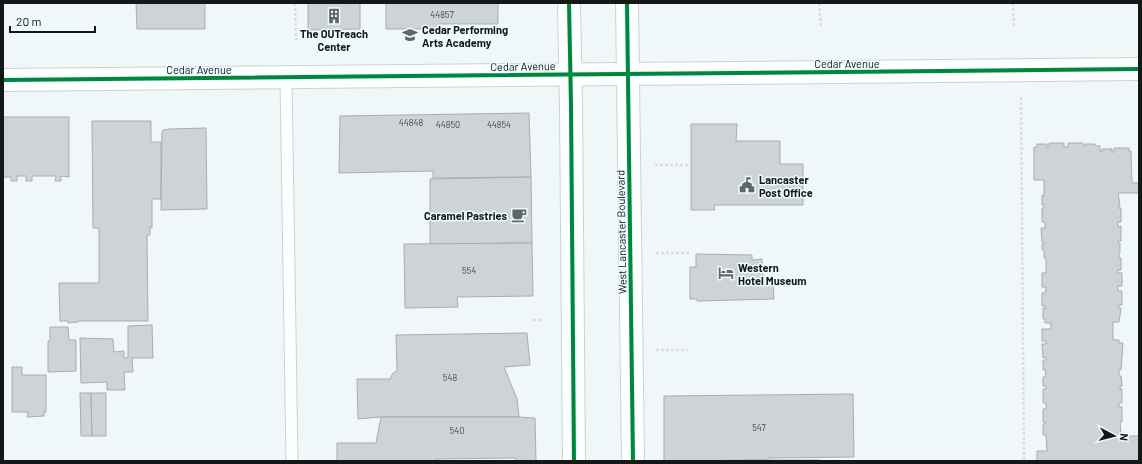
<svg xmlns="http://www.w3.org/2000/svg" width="1142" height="464" font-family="Barlow,sans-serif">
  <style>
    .building { fill: #ced4d5; stroke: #a8adaf }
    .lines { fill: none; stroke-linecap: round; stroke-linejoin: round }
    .lane-casing { stroke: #ccd2d3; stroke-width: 13 }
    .street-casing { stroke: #ccd2d3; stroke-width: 24 }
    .secondary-casing { stroke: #ccd2d3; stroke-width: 24 }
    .path { stroke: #dcdede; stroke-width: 2.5; stroke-dasharray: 3 2; stroke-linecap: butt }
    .lane { stroke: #fdfefe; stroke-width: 11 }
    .street { stroke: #fdfefe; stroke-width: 22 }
    .secondary { stroke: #fdfefe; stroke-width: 22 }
    .cycleway-casing { stroke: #ecfafd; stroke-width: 6 }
    .cycleway { stroke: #00873e; stroke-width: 4 }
    .labels { text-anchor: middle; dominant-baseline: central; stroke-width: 3; stroke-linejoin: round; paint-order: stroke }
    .number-label { font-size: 9px; fill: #424748 }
    .poi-label { font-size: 11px; font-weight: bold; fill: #131819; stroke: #ecfafd; text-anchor: start }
    .street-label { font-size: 11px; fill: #131819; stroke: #ecfafd }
  </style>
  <rect width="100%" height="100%" fill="#f0f7f9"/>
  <g class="building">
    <polygon points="136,3 205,3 205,29 137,29"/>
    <polygon points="308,3 360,3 360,29 308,30"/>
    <polygon points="386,3 498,3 498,24 439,24 439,29 386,29"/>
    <polygon points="529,113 531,177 433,178 433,171 339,173 340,116"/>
    <polygon points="3,117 69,117 69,177 61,176 61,181 55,181 56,176 32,176 32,181 26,181 26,176 17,176 17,181 11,181 11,177 3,177"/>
    <polygon points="92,121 151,121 151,142 161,142 161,199 152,199 152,228 150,227 150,235 147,235 148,321 79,321 78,322 68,323 68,321 60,321 59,283 99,283 99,228 93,228"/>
    <polygon points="691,124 737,124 736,141 780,141 780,164 803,164 803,205 714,205 715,210 691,210"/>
    <polygon points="206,128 207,209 161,210 162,132 163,130 169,129"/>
    <polygon points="1049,143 1064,143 1064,147 1068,147 1068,143 1083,143 1083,146 1085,146 1085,144 1095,144 1096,146 1100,146 1100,151 1102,152 1102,149 1112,149 1112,152 1114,152 1114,148 1129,148 1129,151 1131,151 1132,183 1139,183 1139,193 1118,193 1120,205 1118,208 1121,208 1121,222 1118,222 1118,227 1121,226 1121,241 1118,241 1119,244 1120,243 1120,253 1119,253 1119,258 1121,258 1121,270 1118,270 1118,273 1122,273 1122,286 1118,286 1118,291 1122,291 1122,305 1119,305 1119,309 1121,308 1119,322 1113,322 1113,340 1119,340 1119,343 1123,343 1121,370 1119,369 1119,376 1121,376 1122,386 1120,386 1120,389 1122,389 1122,403 1119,403 1119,407 1122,407 1122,422 1120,422 1121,434 1120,434 1120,436 1139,436 1139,461 1037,461 1037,451 1047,451 1046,435 1043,435 1043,424 1045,424 1046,422 1043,422 1043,409 1046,409 1046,403 1043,403 1043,389 1046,389 1046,386 1043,386 1043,377 1045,377 1046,370 1043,370 1043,360 1046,360 1046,357 1043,358 1042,344 1046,344 1046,341 1042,341 1042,329 1051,329 1051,323 1045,323 1045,319 1043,319 1043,308 1045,309 1045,306 1042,306 1042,293 1045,293 1046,287 1042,287 1042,273 1046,273 1046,258 1044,258 1044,250 1042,250 1042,244 1045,244 1044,242 1042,242 1041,228 1045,228 1045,222 1042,222 1042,208 1044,208 1044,205 1042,205 1042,195 1044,196 1044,180 1034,180 1034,147 1037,147 1037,144 1047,144 1047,147 1049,147"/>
    <polygon points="531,177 532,243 430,244 430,179"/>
    <polygon points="532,243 533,296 457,297 458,307 405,308 404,244"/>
    <polygon points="696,254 752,255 752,260 762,259 763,279 773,279 774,299 697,301 697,299 690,299 690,267 696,267"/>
    <polygon points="152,325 153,358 132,358 133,372 124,372 125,390 107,390 107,382 81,383 80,338 113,339 114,352 124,351 124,358 128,358 128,326"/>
    <polygon points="50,327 68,327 69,340 76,340 76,371 48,372 48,341 50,341"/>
    <polygon points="527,333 530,365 504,367 517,399 519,417 381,417 358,419 357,379 390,379 393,373 397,371 396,335"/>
    <polygon points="12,367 22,367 22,375 46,375 46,412 44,412 44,416 27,417 28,412 12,412"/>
    <polygon points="80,393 91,393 92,436 81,436"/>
    <polygon points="91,393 106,393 106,436 92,436"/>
    <polygon points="853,394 854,457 768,458 768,460 664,461 664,396"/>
    <polygon points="381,417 519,417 535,418 536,461 516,461 516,458 436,459 436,461 337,461 337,443 376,443"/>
    <polygon points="768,460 820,460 820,461 664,461"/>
  </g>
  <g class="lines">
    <g class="lane-casing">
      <polyline id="lane" points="286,78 292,461"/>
    </g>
    <g class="street-casing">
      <polyline id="street" points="3,80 1139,69"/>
    </g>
    <g class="secondary-casing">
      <g id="secondary">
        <polyline points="569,3 571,105 574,461"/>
        <polyline points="627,3 633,461"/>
      </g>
    </g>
    <g class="path">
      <polyline points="295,3 296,43"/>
      <polyline points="819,3 821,28"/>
      <polyline points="1013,3 1014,28"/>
      <polyline points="1021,97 1024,461"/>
      <polyline points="655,165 691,165"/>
      <polyline points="656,253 689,253"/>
      <polyline points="533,320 541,320"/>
      <polyline points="656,350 688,350"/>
    </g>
    <use href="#lane" class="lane"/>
    <use href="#street" class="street"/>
    <use href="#secondary" class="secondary"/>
    <g class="cycleway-casing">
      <g id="cycleway">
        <polyline points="569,3 571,105 574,461"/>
        <polyline points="627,3 633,461"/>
        <polyline points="3,80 1139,69"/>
      </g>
    </g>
    <use href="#cycleway" class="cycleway"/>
  </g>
  <defs>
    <g id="building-bare" transform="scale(1.2)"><path d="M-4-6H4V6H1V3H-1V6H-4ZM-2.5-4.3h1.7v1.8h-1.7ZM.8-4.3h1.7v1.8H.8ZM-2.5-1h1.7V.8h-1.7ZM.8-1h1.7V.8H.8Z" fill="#606667" stroke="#ecfafd" stroke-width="2.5" paint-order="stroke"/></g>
    <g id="school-bare" transform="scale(1.2)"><path d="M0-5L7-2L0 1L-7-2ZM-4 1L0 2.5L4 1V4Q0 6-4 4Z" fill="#606667" stroke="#ecfafd" stroke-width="2.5" paint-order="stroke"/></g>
    <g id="civic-bare" transform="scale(1.2)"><path d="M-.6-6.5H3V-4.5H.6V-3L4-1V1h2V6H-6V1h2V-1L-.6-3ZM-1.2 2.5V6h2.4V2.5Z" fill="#606667" stroke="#ecfafd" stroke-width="2.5" paint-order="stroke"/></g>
    <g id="cafe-bare" transform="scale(1.2)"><path d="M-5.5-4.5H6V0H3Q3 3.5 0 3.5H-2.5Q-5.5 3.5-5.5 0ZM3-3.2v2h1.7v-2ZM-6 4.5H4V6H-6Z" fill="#606667" stroke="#ecfafd" stroke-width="2.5" paint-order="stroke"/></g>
    <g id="hotel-bare" transform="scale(1.2)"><path d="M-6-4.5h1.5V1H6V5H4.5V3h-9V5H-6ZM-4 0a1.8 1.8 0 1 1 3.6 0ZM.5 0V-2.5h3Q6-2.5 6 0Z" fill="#606667" stroke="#ecfafd" stroke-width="2.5" paint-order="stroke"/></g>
  </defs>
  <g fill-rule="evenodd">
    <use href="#building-bare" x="334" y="16"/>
    <use href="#school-bare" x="410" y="35"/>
    <use href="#civic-bare" x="747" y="185"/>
    <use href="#cafe-bare" x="519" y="215"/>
    <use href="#hotel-bare" x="726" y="273"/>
  </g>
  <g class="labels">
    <g class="number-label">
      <text x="442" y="14">44857</text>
      <text x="411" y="122">44848</text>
      <text x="448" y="124">44850</text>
      <text x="499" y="124">44854</text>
      <text x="469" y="270">554</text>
      <text x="450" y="377">548</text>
      <text x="759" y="427">547</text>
      <text x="457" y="430">540</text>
    </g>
    <g class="poi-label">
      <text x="422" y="29">Cedar Performing<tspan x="422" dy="13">Arts Academy</tspan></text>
      <text x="334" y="33" text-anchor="middle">The OUTreach<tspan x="334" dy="13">Center</tspan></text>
      <text x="759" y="179">Lancaster<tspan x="759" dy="13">Post Office</tspan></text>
      <text x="507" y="215" text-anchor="end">Caramel Pastries</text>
      <text x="738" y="267">Western<tspan x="738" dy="13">Hotel Museum</tspan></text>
    </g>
    <g class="street-label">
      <text x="847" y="63">Cedar Avenue</text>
      <text transform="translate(523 66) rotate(-1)">Cedar Avenue</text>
      <text x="199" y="69">Cedar Avenue</text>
      <text transform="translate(621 232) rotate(-91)">West Lancaster Boulevard</text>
    </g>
  </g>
  <rect width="1142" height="464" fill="none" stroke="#131819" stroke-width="8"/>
  <g transform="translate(1114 436) rotate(97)" stroke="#ecfafd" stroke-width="3" paint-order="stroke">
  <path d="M0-3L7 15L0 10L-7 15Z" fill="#131819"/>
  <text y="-6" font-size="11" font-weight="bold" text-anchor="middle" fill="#131819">N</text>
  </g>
  <path d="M10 26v6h85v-6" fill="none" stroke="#131819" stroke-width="2"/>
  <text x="16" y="26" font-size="12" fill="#131819" stroke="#ecfafd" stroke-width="3" paint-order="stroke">20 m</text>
</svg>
